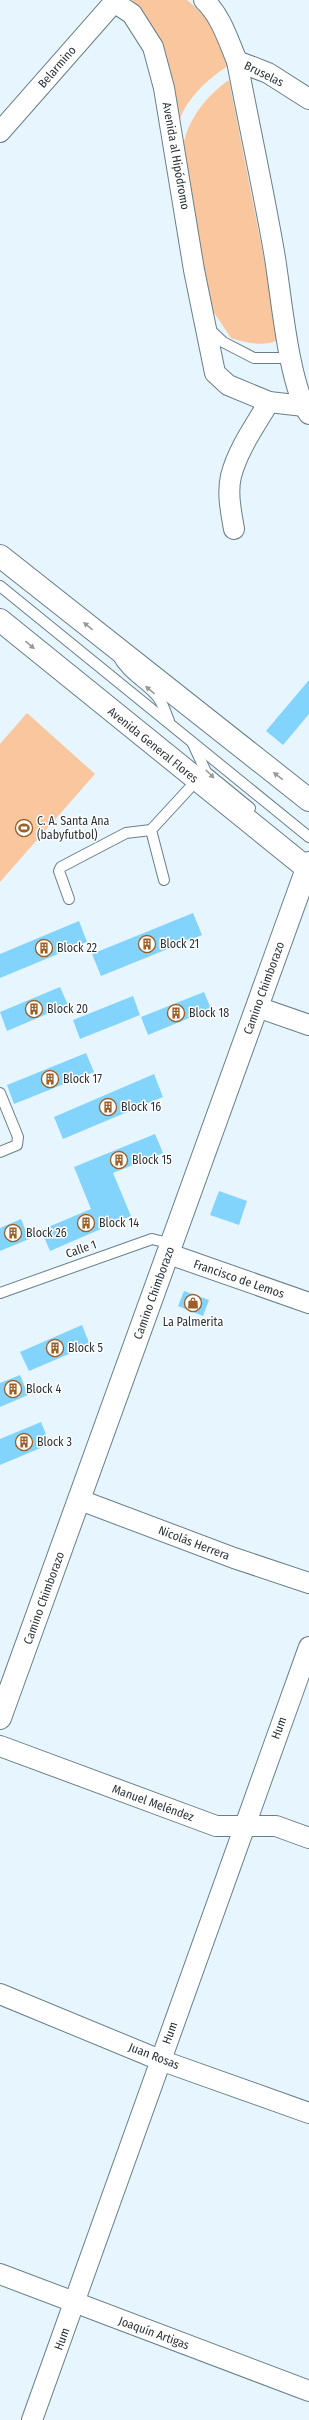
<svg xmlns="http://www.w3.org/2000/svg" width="309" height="2420" font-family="'Fira Sans Condensed',sans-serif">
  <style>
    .green { fill: #f9c69e }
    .building { fill: #82d4fd }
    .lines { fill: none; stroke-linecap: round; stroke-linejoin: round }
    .service-casing { stroke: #687f8a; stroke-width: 12 }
    .minor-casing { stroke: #687f8a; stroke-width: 22 }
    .tertiary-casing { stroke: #687f8a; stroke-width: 24 }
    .secondary-casing { stroke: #687f8a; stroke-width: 24 }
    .service { stroke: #fff; stroke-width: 10 }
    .minor { stroke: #fff; stroke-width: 20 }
    .tertiary { stroke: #fff; stroke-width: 22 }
    .secondary { stroke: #fff; stroke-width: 22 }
    .oneway { fill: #959a9c }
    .labels { text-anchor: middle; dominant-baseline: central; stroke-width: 3; stroke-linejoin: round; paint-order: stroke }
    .street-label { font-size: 12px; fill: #2b343a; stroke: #fff }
    .poi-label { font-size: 12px; fill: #2b343a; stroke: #fff; text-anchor: start }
  </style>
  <rect width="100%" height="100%" fill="#e7f6fe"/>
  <g class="green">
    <path d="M 133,0 L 187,0 C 213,22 219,34 228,66 C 207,79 183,102 178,126 L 129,4 Z"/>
    <path d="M 229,80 L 265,264 L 278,340 C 263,347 246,343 231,338 L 211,308 L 183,146 C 188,119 206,96 229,80 Z"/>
    <polygon points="27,713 95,774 0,882 0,744"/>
  </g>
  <g class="building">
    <polygon points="309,680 309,714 283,745 266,731"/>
    <polygon points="193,913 202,935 101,976 92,954"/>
    <polygon points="79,921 87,942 0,978 0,954"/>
    <polygon points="60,987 68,1005 7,1031 0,1012"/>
    <polygon points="204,992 211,1009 148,1035 141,1017"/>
    <polygon points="133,996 140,1015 80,1039 73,1020"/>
    <polygon points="86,1053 94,1072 14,1104 7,1085"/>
    <polygon points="154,1074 163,1097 63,1139 54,1117"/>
    <polygon points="155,1134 163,1153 113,1173 131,1216 50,1251 41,1230 91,1209 74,1167"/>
    <polygon points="219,1191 247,1201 239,1225 210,1215"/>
    <polygon points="21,1219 29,1239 0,1251 0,1228"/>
    <polygon points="184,1291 209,1300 203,1316 178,1306"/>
    <polygon points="82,1325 90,1345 29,1371 20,1352"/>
    <polygon points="20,1375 28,1395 0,1407 0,1383"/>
    <polygon points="41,1422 50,1444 0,1465 0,1439"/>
  </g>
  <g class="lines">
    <g class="service-casing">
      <g id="service">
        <polyline points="208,328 223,342 254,358 291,358"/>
        <polyline points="0,586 309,837"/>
        <path d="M 117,655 C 126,672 141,680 154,693 C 162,700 165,711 169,721"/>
        <polyline points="193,744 206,772 250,808"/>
        <polyline points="164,880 151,830 197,780"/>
        <polyline points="69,899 59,871 61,867 126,833 151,830"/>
        <polyline points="0,1093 18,1137 17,1145 0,1152"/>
        <polyline points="0,1293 152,1239 172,1244"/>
      </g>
    </g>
    <g class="minor-casing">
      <g id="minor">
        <path d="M 204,0 C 221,16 228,40 237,61 L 268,73 L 309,99"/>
        <polyline points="114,2 132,14 153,47 164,88 194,270 215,373 228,385 269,402 304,406"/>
        <path d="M 237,61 C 249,125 263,188 274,252 C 281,291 288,384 309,414"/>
        <polyline points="0,132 116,0"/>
        <path d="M 234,529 C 231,512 227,493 231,476 C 238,449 255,426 269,402"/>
        <polyline points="257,1007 309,1025"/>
        <polyline points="169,1254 309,1303"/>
        <polyline points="80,1500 234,1558 309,1583"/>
        <polyline points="0,1746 216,1826 276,1826 309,1838"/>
        <polyline points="0,1994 160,2060 309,2113"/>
        <polyline points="0,2274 309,2391"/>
        <polyline points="32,2420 309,1647"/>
      </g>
    </g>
    <g class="tertiary-casing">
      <polyline id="tertiary" points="0,1718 309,863"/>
    </g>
    <g class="secondary-casing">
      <g id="secondary">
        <polyline points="0,556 309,800"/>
        <polyline points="0,620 309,870"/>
      </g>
    </g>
    <use href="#service" class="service"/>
    <use href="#minor" class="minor"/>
    <use href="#tertiary" class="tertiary"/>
    <use href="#secondary" class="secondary"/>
  </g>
  <defs><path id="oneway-solid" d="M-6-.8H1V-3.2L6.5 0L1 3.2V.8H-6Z"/></defs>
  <g class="oneway">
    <use href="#oneway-solid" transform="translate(88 626) rotate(-141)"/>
    <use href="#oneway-solid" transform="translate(30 645) rotate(40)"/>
    <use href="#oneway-solid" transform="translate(150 690) rotate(-140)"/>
    <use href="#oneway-solid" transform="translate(210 774) rotate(45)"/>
    <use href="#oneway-solid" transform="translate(278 776) rotate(-142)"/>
  </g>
  <defs>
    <g id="stadium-ring" transform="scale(0.9)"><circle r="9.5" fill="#fff" stroke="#9d5f25" stroke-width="1.5"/><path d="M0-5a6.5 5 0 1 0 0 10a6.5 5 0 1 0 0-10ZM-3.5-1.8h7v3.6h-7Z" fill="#9d5f25"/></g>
    <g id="building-ring" transform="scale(0.9)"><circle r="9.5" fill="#fff" stroke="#9d5f25" stroke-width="1.5"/><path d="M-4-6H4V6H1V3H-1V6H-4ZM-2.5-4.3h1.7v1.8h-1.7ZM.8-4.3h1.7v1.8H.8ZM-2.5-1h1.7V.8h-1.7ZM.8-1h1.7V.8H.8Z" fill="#9d5f25"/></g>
    <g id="shop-ring" transform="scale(0.9)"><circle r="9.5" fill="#fff" stroke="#9d5f25" stroke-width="1.5"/><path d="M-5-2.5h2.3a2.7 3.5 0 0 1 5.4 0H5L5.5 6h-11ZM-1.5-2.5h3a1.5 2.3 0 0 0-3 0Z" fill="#9d5f25"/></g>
  </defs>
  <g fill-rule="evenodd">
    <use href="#stadium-ring" x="24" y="828"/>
    <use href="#building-ring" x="147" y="944"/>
    <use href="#building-ring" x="44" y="948"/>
    <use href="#building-ring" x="34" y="1009"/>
    <use href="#building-ring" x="176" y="1013"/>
    <use href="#building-ring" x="50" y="1079"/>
    <use href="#building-ring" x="108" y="1107"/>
    <use href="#building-ring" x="119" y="1160"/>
    <use href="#building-ring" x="86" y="1223"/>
    <use href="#building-ring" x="13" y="1233"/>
    <use href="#shop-ring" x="193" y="1303"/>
    <use href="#building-ring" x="55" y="1348"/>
    <use href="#building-ring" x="13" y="1389"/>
    <use href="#building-ring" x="24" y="1442"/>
  </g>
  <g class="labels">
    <g class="street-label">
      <text transform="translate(57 67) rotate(-49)">Belarmino</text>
      <text transform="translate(264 74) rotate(26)">Bruselas</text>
      <text transform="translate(176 156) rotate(80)">Avenida al Hipódromo</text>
      <text transform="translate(153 745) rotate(39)">Avenida General Flores</text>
      <text transform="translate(264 988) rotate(-70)">Camino Chimborazo</text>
      <text transform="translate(81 1249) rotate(-19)">Calle 1</text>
      <text transform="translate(239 1279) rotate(19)">Francisco de Lemos</text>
      <text transform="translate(154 1293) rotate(-70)">Camino Chimborazo</text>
      <text transform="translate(194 1543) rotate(21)">Nicolás Herrera</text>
      <text transform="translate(44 1598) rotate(-70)">Camino Chimborazo</text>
      <text transform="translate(279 1728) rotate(-70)">Hum</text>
      <text transform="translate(153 1803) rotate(20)">Manuel Meléndez</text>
      <text transform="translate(170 2033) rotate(-70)">Hum</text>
      <text transform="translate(154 2056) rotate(21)">Juan Rosas</text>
      <text transform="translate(154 2333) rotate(20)">Joaquín Artigas</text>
      <text transform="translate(62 2339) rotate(-70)">Hum</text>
    </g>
    <g class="poi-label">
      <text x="37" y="821">C. A. Santa Ana<tspan x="37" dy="14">(babyfutbol)</tspan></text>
      <text x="160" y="944">Block 21</text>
      <text x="57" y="948">Block 22</text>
      <text x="47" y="1009">Block 20</text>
      <text x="189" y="1013">Block 18</text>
      <text x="63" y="1079">Block 17</text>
      <text x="121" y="1107">Block 16</text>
      <text x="132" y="1160">Block 15</text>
      <text x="99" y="1223">Block 14</text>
      <text x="26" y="1233">Block 26</text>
      <text x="193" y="1322" text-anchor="middle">La Palmerita</text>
      <text x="68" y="1348">Block 5</text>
      <text x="26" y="1389">Block 4</text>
      <text x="37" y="1442">Block 3</text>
    </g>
  </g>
</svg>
